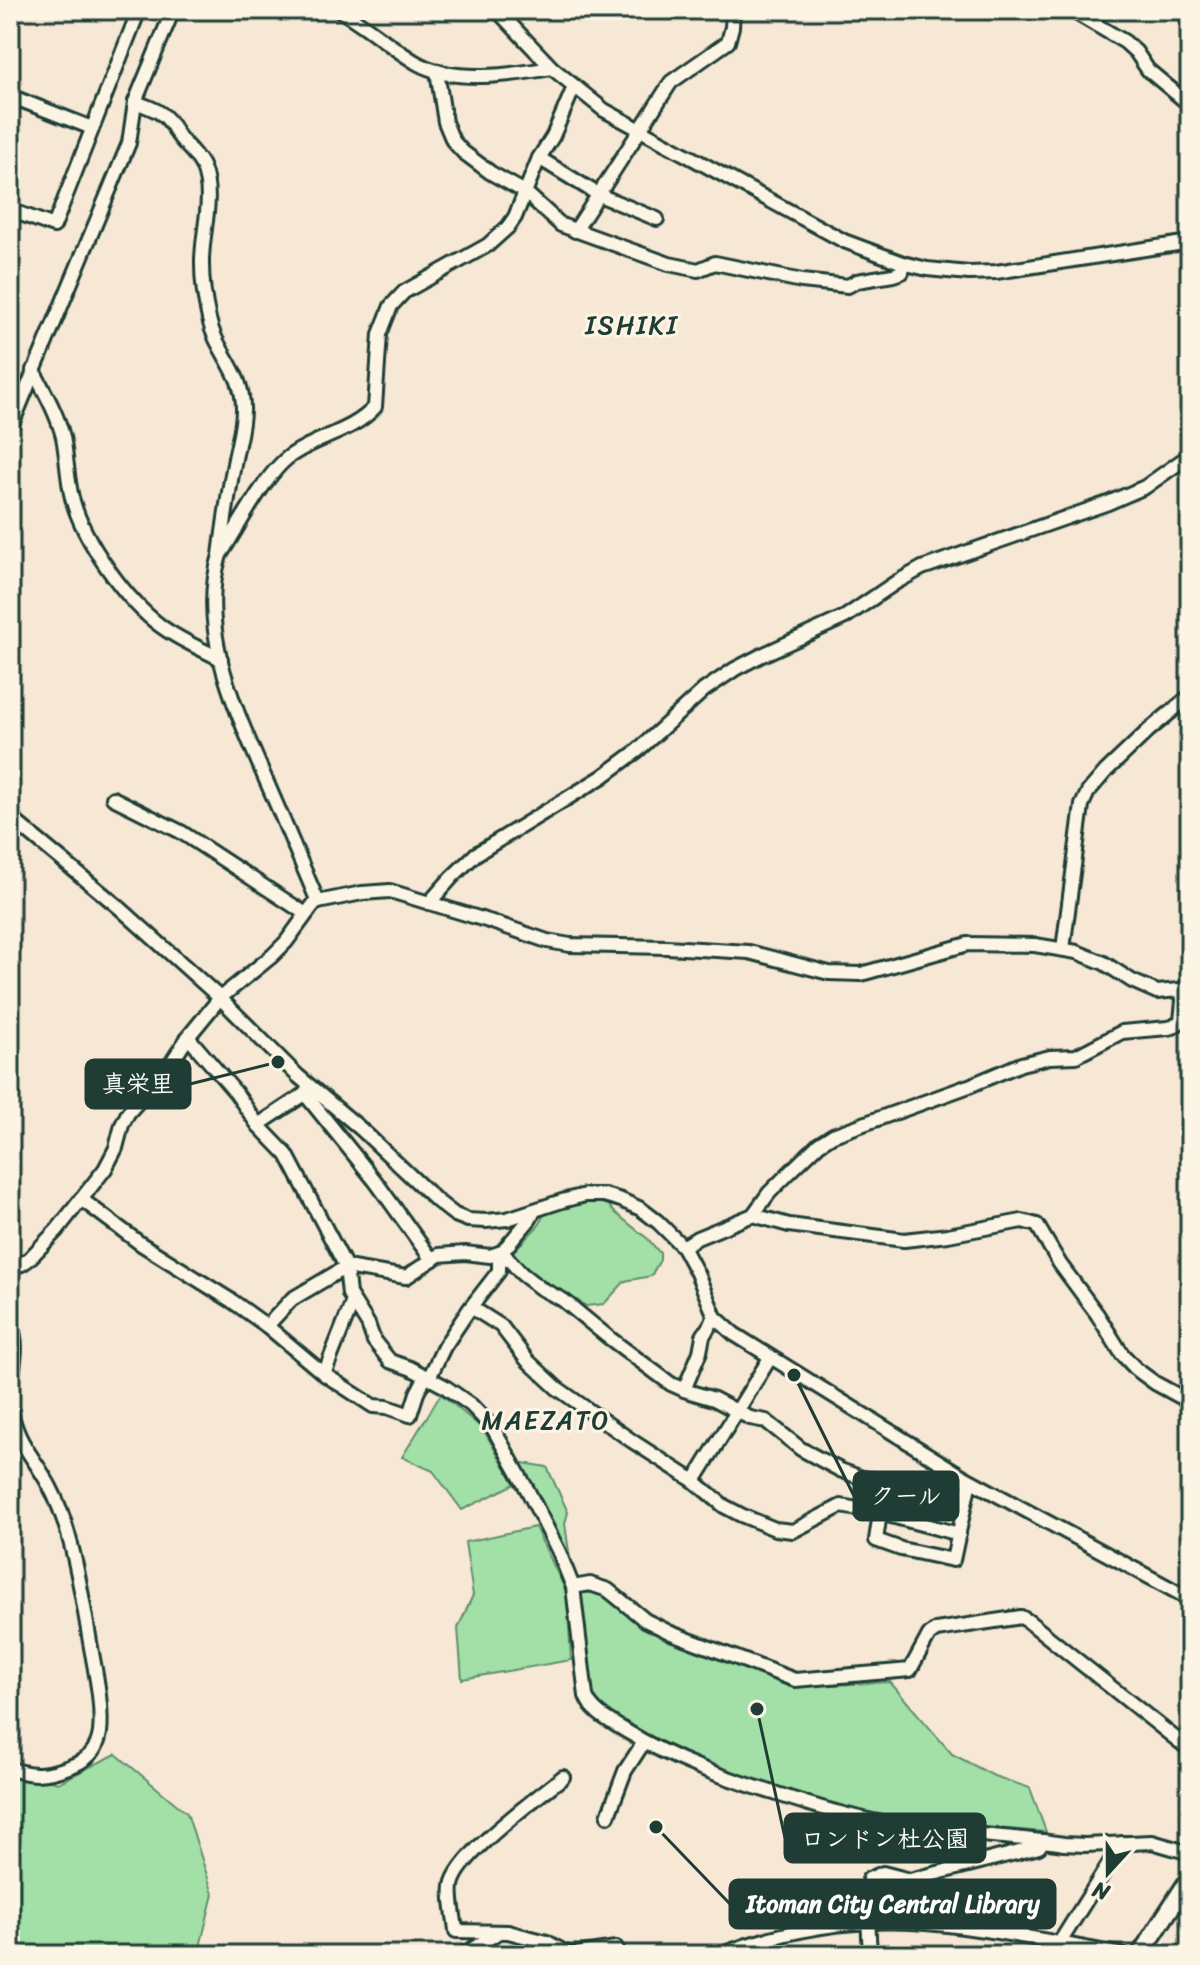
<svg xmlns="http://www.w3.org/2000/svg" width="1200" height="1965" font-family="Sriracha,'Klee One',sans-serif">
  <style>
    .green { fill: #a2e0a8; stroke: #608e6e; stroke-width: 2 }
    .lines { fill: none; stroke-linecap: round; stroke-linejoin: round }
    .minor-casing { stroke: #1f3d34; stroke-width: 18 }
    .major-casing { stroke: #1f3d34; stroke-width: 22 }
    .minor { stroke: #fcf5e5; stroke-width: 12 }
    .major { stroke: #fcf5e5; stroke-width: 16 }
    .labels { text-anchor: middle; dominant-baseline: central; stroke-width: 6; stroke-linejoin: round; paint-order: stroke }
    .quarter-label { font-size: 26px; letter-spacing: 2px; fill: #1f3d34; stroke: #fcf5e5 }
    .leader { fill: none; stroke: #1f3d34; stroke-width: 3 }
    .callout-dot { fill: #1f3d34; stroke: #fcf5e5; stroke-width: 3 }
    .callout { fill: #1f3d34; stroke: #1f3d34; stroke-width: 3 }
    .callout-label { font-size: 24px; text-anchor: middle; font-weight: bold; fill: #fff }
  </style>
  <rect width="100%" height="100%" fill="#f7e7d5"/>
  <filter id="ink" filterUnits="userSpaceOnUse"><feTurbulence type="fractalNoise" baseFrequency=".0125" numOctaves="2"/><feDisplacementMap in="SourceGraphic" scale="16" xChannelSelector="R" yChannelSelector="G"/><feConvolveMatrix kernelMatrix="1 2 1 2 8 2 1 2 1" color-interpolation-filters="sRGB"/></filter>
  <g filter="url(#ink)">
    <g class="green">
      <polygon points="601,1200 609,1205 612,1210 648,1239 660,1253 660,1260 651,1276 625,1281 604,1304 586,1306 569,1295 542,1285 526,1272 511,1254 540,1224 543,1216 551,1210"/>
      <polygon points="441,1394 483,1429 515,1484 462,1510 433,1471 402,1457"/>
      <polygon points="517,1462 547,1467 568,1512 565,1524 570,1559 552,1530"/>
      <polygon points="535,1527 567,1593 571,1660 462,1679 458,1628 473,1595 465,1542"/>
      <polygon points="579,1593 604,1593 640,1624 796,1687 890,1682 952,1754 994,1776 1030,1788 1046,1832 900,1821 817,1803 659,1748 592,1703"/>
      <polygon points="116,1754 187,1813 213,1894 198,1955 10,1955 10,1770 58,1783"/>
    </g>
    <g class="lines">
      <g class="minor-casing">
        <g id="minor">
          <path d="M 339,10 C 366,25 390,47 417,63 C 454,84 511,75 552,68"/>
          <polyline points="497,10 552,68 604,110 844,241 903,263 927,269 969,273 996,272 1190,242"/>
          <polyline points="1071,10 1125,42 1136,52 1148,70 1190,105"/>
          <polyline points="437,71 445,122 453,141 463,152 491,173 525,192 561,225 669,264 698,270 715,263 802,281 848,286 857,281 893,275 902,272 903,263"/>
          <polyline points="10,96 92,128"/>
          <path d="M 135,102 C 149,107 163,111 171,124 C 174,127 175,131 177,134 C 185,146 198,155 203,168 C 215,199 201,233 202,265 C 202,283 205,302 209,319 C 216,353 244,372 243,410 C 243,428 237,446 234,464 C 228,494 224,524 220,555 C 197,630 236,710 265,778 C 283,819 300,860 318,902"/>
          <polyline points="539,158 599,195 657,219"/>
          <polyline points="10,210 54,226 139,10"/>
          <polyline points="575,231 671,82 728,42 732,27 733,10"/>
          <path d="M 33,370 C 44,391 57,413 63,437 C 67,457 67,478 72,498 C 83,540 126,601 162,627 C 180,640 201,649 221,659"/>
          <polyline points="10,429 129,143 135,102 173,10"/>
          <path d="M 222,552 C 239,526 266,473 290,456 C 316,437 353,432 375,407 L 380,334 L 391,306 L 404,292 L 488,245 L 508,227 L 515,217 L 539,158 L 553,136 L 574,87"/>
          <polyline points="113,798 181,832 306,914"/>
          <polyline points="10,817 121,909 220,998 298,1076 361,1129 437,1201 455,1215 468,1220 486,1221 507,1219 562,1201 585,1195 604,1195 621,1200 641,1209 658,1222 683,1247 697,1273 715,1317 734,1334 964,1477 1190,1599"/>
          <polyline points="429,903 452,877 476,854 602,777 637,751 704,690 735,669 762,655 845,617 895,583 922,568 1108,503 1145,487 1190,455"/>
          <polyline points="1063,949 1082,805 1088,792 1106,771 1149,730 1190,696"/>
          <path d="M 188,1037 L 236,1093 L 258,1125 L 287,1155 L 346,1267 L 349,1294 L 368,1324 L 374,1341 L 390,1361 L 410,1368 L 444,1386 L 471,1405 L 493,1428 L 528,1491 L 559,1552 L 573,1587 L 586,1696 C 592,1713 610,1721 626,1731 C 675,1761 722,1777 777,1794 C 817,1807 859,1820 901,1826 C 955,1834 1010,1836 1064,1844 L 1085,1845 L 1152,1842 L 1190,1853"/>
          <polyline points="309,1086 305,1094 376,1182 432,1260"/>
          <polyline points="258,1125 305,1094"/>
          <polyline points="81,1199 141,1244 232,1301 267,1326 324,1374 373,1406 387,1407 410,1415 417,1393 426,1376"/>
          <polyline points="753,1215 789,1225 904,1240 948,1235 1022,1221 1037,1225 1060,1264 1097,1314 1122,1354 1136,1369 1155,1383 1190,1402"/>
          <polyline points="683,1247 697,1238 753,1215 769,1193 789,1173 819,1144 833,1135 969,1086 1021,1064 1050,1057 1076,1056 1122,1032 1168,1028 1173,1027 1181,1021 1183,1001 1182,989"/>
          <polyline points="502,1252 522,1274 540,1288 563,1300 608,1337 671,1384 687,1391 714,1399 750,1418 766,1421 801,1449 840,1470 862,1478 890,1482 937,1483 954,1481 964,1477"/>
          <polyline points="10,1267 22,1264 29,1259 57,1230 105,1169 116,1148 122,1125 128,1113 168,1068 188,1037 220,998 272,956 286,942 313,905 318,902 362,893 390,891 492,922 547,941 570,945 667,947 749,952 829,973 861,974 968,944 1035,945 1077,952 1104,963 1132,981 1157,992 1190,989"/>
          <polyline points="471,1307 501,1326 527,1360 557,1388 632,1441 694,1481 724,1506 741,1515 775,1529 793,1531 841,1506 880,1513 959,1534"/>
          <path d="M 10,1323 C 20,1346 12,1367 10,1390"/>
          <polyline points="267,1326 292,1299 346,1267 406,1277 439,1255 465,1253 490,1256 502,1252"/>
          <polyline points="324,1374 353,1301"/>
          <polyline points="429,1378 444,1347 468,1311 499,1271 499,1260 502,1252 530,1219 534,1211"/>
          <polyline points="684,1390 700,1352 703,1336 715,1317"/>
          <path d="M 10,1405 C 16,1444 34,1456 50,1487 C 72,1528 82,1595 90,1642 C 95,1670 103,1704 100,1733 C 97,1752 86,1761 69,1767 C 48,1775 30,1777 10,1768"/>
          <polyline points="694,1481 770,1358"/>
          <polyline points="880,1513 876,1540 901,1549 953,1560 970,1481"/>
          <polyline points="573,1587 590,1584 608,1590 645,1620 671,1633 795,1680 910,1670 929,1635 936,1630 1021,1617 1028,1621 1190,1750"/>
          <path d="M 563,1777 C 537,1798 456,1856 452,1886 C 450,1898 455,1918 456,1931 L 508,1932 L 547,1942 L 570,1955"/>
          <polyline points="608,1816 625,1771 644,1742"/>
          <polyline points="463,1955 499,1932"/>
          <polyline points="569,1955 616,1948 620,1955"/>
          <path d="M 719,1955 C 781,1931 845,1919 911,1922 C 983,1926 1053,1943 1124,1955"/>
          <polyline points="870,1955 867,1898 869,1879 883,1873 910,1880 1039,1847 1043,1841"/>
          <polyline points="1052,1955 1122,1843"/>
        </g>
      </g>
      <g class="major-casing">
        <polyline id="major" points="1140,1955 1190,1878"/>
      </g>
      <use href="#minor" class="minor"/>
      <use href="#major" class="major"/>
    </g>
  </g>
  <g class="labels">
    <g class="quarter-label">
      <text x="632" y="325">ISHIKI</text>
      <text x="546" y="1420">MAEZATO</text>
    </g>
  </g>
  <path class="leader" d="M278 1062L190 1084M794 1375L854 1496M757 1709L785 1838M656 1827L730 1904"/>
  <g class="callout-dot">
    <circle cx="278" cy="1062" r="8"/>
    <circle cx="794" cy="1375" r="8"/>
    <circle cx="757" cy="1709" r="8"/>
    <circle cx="656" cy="1827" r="8"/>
  </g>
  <g class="callout">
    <rect x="86" y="1060" width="104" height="48" rx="8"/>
    <rect x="854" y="1472" width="104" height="48" rx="8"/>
    <rect x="785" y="1814" width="200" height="48" rx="8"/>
    <rect x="730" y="1880" width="325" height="48" rx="8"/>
  </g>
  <g class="callout-label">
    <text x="138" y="1092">真栄里</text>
    <text x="906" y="1504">クール</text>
    <text x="885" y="1847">ロンドン杜公園</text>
    <text x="893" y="1912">Itoman City Central Library</text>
  </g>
  <rect width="1200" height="1965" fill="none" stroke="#fcf5e5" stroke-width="40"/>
  <rect x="20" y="20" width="1160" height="1925" fill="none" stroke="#1f3d34" stroke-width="3" filter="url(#ink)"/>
  <g transform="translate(1108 1873) rotate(201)" stroke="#fcf5e5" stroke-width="6" paint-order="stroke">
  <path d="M0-6L14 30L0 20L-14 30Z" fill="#1f3d34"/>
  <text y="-12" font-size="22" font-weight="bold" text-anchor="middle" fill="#1f3d34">N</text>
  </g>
</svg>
